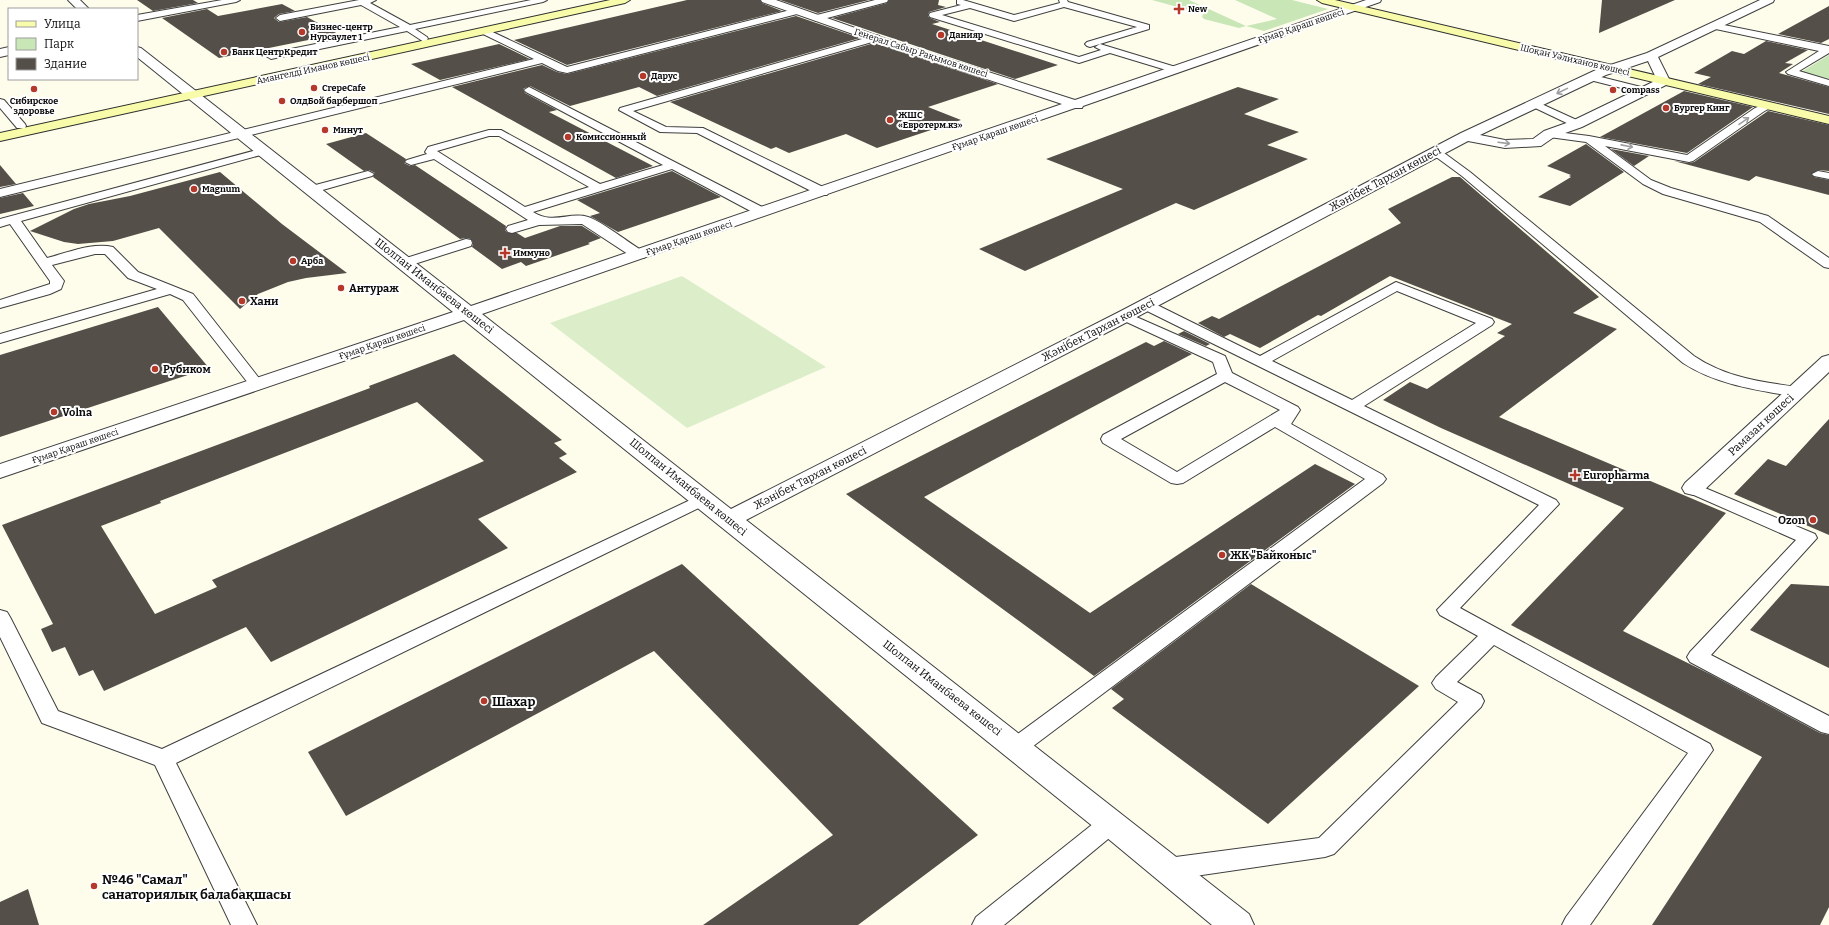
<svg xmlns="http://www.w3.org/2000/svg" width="1829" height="925" font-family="Bitter,serif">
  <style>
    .green { fill: #c9e6b7 }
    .pitch { fill: #dceec9 }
    .building { fill: #544f49; fill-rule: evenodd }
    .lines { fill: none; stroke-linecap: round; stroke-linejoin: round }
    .service-casing { stroke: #3f3f3f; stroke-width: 2 }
    .minor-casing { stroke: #3f3f3f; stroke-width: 2 }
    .secondary-casing { stroke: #2e2e2e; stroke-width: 2 }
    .service { fill: #fff; fill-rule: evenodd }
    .minor { fill: #fff; fill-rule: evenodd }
    .secondary { fill: #f8fbaa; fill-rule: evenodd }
    .oneway { stroke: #9e9e9e }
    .poi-dot { fill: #b4392b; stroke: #fff; stroke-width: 1.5 }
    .labels { text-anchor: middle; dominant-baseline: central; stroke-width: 4; stroke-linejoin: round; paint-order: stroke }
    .far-poi-label { font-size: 9px; font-weight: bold; fill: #0c0c0c; stroke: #fff; text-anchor: start }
    .far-street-label { font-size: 9px; fill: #0c0c0c; stroke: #fff }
    .street-label { font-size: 11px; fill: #0c0c0c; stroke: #fff }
    .poi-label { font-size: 11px; font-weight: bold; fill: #0c0c0c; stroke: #fff; text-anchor: start }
    .near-poi-label { font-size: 13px; font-weight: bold; fill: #0c0c0c; stroke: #fff; text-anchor: start }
  </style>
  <rect width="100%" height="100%" fill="#fefdec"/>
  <g class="green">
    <polygon points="1152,0 1189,0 1246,26 1277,19 1235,0 1292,0 1328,9 1264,31 1246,26 1239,28 1204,19 1202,17 1203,14"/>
    <polygon points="1829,55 1829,79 1801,72"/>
  </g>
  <polygon class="pitch" points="682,276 826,367 687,428 550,323"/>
  <g class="building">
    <polygon points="137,0 193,0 198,3 153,11"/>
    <polygon points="687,0 760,0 762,3 782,11 567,65 514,40"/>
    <polygon points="780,0 869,0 818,13"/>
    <polygon points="889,0 939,0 938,5 946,7 929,12 928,16 930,18 940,22 932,24 1058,65 1015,79 832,18 887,3"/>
    <polygon points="1602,0 1675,0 1599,33"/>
    <polygon points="282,4 295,11 279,14 274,18 279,22 307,17 338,34 219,58 162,18 207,9 218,16"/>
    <polygon points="1829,6 1829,39 1821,43 1778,34"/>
    <polygon points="796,16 860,38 657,96 639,87 570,106 530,86 523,89 525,93 557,110 549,112 653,166 616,178 452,87 542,65 557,72 567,74"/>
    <polygon points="1766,41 1808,50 1785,63 1793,64 1779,73 1829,87 1829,114 1698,84 1711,77 1694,73 1732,51 1744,54"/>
    <polygon points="874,43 998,84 928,107 961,120 877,148 846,134 789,153 776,147 771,149 670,102"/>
    <polygon points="499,44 530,59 440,80 411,64"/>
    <polygon points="1238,87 1279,99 1244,114 1299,132 1267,145 1308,159 1194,210 1176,203 1025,271 979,249 1123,189 1046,159"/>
    <polygon points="1684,91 1753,107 1687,153 1600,137"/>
    <polygon points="1768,111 1829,125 1829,171 1818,170 1811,174 1814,177 1829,180 1829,195 1756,176 1749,181 1674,161 1689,163 1694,162"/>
    <polygon points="366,133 406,159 404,163 410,166 415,165 506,226 505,230 508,233 517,233 525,238 560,226 582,226 601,238 588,243 590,244 526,266 521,262 502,269 472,247 473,243 471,239 466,238 460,239 373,177 375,173 369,170 364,171 326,144"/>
    <polygon points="1586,144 1624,172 1570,206 1538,197 1571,177 1569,176 1571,175 1547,166"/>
    <polygon points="1611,149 1649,156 1634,166"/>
    <polygon points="0,165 16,184 0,187"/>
    <polygon points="672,171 721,197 618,232 590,216 600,213 577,200"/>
    <polygon points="220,172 282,224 347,273 306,278 288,282 258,294 240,309 159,228 113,241 78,244 64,242 30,231 74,209 89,204 130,196"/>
    <polygon points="1452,177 1460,177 1599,297 1573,313 1617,329 1499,417 1726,513 1623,631 1710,674 1820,733 1829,735 1829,907 1820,925 1652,925 1762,757 1511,625 1624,508 1441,428 1383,400 1410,382 1427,389 1505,336 1497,333 1512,324 1390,276 1321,316 1318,315 1260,348 1230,334 1224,337 1198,323 1212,316 1219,319 1401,223 1388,209"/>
    <polygon points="23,193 34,206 0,214 0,198"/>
    <polygon points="158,307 209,368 0,437 0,355"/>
    <polygon points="1184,331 1210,344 1206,346 1178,334"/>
    <polygon points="1164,341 1192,354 924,497 1090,613 1315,464 1355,484 1094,676 846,494 1146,342 1154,346"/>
    <path d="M 454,354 L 562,440 L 554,443 L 567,454 L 559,458 L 577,472 L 478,519 L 508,548 L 271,662 L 246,627 L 104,691 L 93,670 L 79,676 L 65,647 L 52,652 L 41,629 L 53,624 L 2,525 L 370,388 L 369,386 ZM 417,402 L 484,461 L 212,580 L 217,587 L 155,614 L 101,526 L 161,503 L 160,501 Z"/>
    <polygon points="1829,419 1829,535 1734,494 1768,459 1786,466"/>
    <polygon points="682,564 978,835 858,925 703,925 833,835 654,651 346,816 308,752"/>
    <polygon points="1251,584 1419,686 1268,824 1112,708 1124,699 1111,689"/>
    <polygon points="1791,584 1829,586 1829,668 1750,630"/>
    <polygon points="28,889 39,925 0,925 0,902"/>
  </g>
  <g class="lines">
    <g class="service-casing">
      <g id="service">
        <polygon points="222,0 240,0 236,2 137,21 137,15"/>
        <polygon points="359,0 376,0 370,3 410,25 531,0 547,0 543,2 415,29 427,37 428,39 424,42 407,31 271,59 266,56 271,53 400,27 361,5 280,21 276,18 280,15"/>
        <polygon points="875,0 888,0 887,2 816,21 812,18 813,16"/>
        <polygon points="957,0 963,0 1014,15 1060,3 1059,0 1067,0 1068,2 1149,25 1149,29 1090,47 1087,46 1085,44 1087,42 1137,27 1064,7 1014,21 970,8 942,15 1079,57 1101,50 1095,47 1100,44 1179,68 1181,70 1176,73 1110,53 1079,63 930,17 929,15 930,13 961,5 957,4"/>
        <polygon points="798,8 802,11 801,13 567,73 558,71 542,63 0,197 0,189 534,59 481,33 480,31 481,29 484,28 567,67"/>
        <polygon points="1714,23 1829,46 1829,53 1799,71 1829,80 1829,86 1788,74 1786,72 1819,51 1711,28 1711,24"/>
        <polygon points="876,35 879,36 880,38 879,40 633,111 666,127 703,128 827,189 829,192 827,195 819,195 697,133 660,132 619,110 620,108"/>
        <polygon points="1589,74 1649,89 1650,91 1645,94 1586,79 1584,77"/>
        <path d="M 529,87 L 766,209 L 768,212 L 766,215 L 758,215 L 672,169 L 533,212 C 553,225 570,211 588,217 C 603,222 629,243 644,252 L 646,255 L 644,258 L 634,258 L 582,224 L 539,225 L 512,233 L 508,232 L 506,229 L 508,226 L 528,220 L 434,159 L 411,165 L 405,162 L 407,160 L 427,154 L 425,152 L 428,147 L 489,130 L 501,130 L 600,184 L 663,165 L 526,92 L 524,90 ZM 489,136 L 499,136 L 589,187 L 525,207 L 437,151 Z"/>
        <polygon points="0,99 4,100 25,124 26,126 25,128 17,128 0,108"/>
        <polygon points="1535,101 1581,122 1582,124 1581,126 1573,126 1531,106 1530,104 1531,102"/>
        <polygon points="1768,103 1773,106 1763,112 1693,161 1689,162 1605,146 1651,180 1671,188 1768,216 1829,258 1829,268 1824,267 1760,222 1663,194 1643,184 1586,142 1549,137 1544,134 1549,131 1589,136 1687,155 1755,108"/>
        <path d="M 264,148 L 270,151 L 268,153 L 21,221 L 47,258 C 67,253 92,242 113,247 L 138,272 L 193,294 L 262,382 L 265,385 L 262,388 L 257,390 L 252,388 L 183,300 L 170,294 L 0,343 L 0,334 L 157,289 L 128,278 L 105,254 L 95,254 L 52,265 L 64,281 L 61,289 L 50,294 L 0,308 L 0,300 L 50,284 L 50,281 L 10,224 L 0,227 L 0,219 Z"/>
        <path d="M 1436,149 L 1440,150 L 1470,172 L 1694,356 C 1725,377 1760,382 1797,387 L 1803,389 L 1805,392 L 1803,395 L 1797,397 C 1757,390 1717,385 1683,363 L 1462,176 L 1432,154 L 1430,152 Z"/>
        <polygon points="368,171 374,174 372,176 312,193 306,189 308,187"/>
        <polygon points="1818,171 1829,173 1829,179 1814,176 1812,174"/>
        <polygon points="466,239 471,240 472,243 471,246 405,267 400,266 398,263 400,260"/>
        <path d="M 1396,282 L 1492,319 L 1494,322 L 1492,325 L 1364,406 L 1556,500 L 1559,504 L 1460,608 L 1710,744 L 1713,750 L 1590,925 L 1562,925 L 1566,917 L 1688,753 L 1494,645 L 1457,682 L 1481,695 L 1484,701 L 1481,707 L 1334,854 L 1325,857 L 1168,880 L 1159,876 L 1156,869 L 1159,862 L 1168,858 L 1319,838 L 1458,702 L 1436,689 L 1432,683 L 1436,677 L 1478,636 L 1440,615 L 1437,610 L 1539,505 L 1141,308 L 1139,305 L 1141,302 L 1151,302 L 1260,356 ZM 1397,291 L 1476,323 L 1352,400 L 1272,361 Z"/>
        <path d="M 1125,312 L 1225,356 L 1232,373 L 1298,407 L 1300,410 L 1291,424 L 1383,475 L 1386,479 L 1383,483 L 1024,753 L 1016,756 L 1008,753 L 1005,747 L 1008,741 L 1365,479 L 1275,427 L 1183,483 L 1177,484 L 1171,483 L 1103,443 L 1101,439 L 1103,435 L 1217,374 L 1213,362 L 1120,319 L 1118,316 L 1120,313 ZM 1225,382 L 1280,410 L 1177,472 L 1121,439 Z"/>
        <polygon points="1693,483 1815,534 1817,538 1711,655 1829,716 1829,734 1821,732 1690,662 1687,657 1690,652 1796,540 1687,492 1684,488 1687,484"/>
        <polygon points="703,494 709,495 712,499 709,503 176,763 257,925 231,925 155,765 42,723 0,637 0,610 7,612 10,617 58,711 162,749"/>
        <polygon points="1111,813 1119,816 1123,823 1119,830 1004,925 972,925 976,917 1103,816"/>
      </g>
    </g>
    <g class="minor-casing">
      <g id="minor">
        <polygon points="68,0 80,0 89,9 77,9"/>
        <path d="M 761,0 L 776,0 L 892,41 L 1075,100 L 1366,0 L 1381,0 L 1380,2 L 1083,106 L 1082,108 L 1075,108 L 482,314 L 731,509 L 1119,312 L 1461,133 L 1598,69 L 1647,53 L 1760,0 L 1774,0 L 1773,2 L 1658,57 L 1670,81 L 1668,84 L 1582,127 L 1554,137 L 1541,146 L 1505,148 L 1468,141 L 1131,320 L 746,520 L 1249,914 L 1254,925 L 1212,925 L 1100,832 L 464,320 L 0,478 L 0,464 L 453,312 L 137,57 L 137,47 L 141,48 L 471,306 L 1062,104 L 884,45 L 762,2 ZM 1648,61 L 1657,80 L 1572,121 L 1544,131 L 1533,139 L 1505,140 L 1480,135 L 1606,75 Z"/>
        <polygon points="9,47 9,55 0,57 0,49"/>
        <polygon points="1829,355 1829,372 1701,493 1693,495 1685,493 1682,488 1685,483 1822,357"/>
      </g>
    </g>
    <g class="secondary-casing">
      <g id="secondary">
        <polygon points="610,0 630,0 625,3 0,141 0,133"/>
        <polygon points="1317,0 1335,0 1829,116 1829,124 1322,3"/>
      </g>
    </g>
    <use href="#service" class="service"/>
    <use href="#minor" class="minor"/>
    <use href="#secondary" class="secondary"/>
  </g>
  <defs><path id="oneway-shaft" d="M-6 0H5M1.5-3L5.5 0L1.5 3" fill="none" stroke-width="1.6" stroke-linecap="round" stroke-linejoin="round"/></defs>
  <g class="oneway">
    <use href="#oneway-shaft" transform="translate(1562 91) rotate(154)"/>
    <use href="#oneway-shaft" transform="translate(1744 121) rotate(-35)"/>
    <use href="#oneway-shaft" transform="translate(1504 143) rotate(7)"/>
    <use href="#oneway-shaft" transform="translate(1627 146) rotate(11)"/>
  </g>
  <g class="poi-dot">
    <path d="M1177 3h4v4h4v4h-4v4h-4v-4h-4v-4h4z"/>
    <circle cx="302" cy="32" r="4"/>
    <circle cx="941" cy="35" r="4"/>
    <circle cx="224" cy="52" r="4"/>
    <circle cx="643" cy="76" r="4"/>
    <circle cx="314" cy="88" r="4"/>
    <circle cx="34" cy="89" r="4"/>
    <circle cx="1613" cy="90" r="4"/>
    <circle cx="282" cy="101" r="4"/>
    <circle cx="1666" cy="108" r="4"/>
    <circle cx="890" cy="120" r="4"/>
    <circle cx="325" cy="130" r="4"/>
    <circle cx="568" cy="137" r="4"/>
    <circle cx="194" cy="189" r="4"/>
    <path d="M503 247h4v4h4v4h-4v4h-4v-4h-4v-4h4z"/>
    <circle cx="293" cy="261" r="4"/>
    <circle cx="341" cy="288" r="4"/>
    <circle cx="242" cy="301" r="4"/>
    <circle cx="155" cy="369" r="4"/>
    <circle cx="54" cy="412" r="4"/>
    <path d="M1573 469h4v4h4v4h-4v4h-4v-4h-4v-4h4z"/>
    <circle cx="1813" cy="520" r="4"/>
    <circle cx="1222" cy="555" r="4"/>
    <circle cx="484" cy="701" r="4"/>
    <circle cx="94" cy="886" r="4"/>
  </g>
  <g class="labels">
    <g class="far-poi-label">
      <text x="1188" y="9">New</text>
      <text x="310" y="27">Бизнес-центр<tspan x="310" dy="10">Нурсаулет 1</tspan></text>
      <text x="949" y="35">Данияр</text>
      <text x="232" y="52">Банк ЦентрКредит</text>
      <text x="651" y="76">Дарус</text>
      <text x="322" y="88">CrepeCafe</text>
      <text x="1621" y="90">Compass</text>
      <text x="34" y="101" text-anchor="middle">Сибирское<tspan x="34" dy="10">здоровье</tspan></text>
      <text x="290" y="101">ОлдБой барбершоп</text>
      <text x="1674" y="108">Бургер Кинг</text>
      <text x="898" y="115">ЖШС<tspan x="898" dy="10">«Евротерм.кз»</tspan></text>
      <text x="333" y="130">Минут</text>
      <text x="576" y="137">Комиссионный</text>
      <text x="202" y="189">Magnum</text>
      <text x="513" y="253">Иммуно</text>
      <text x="301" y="261">Арба</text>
    </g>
    <g class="far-street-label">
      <text transform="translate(1301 26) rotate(-19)">Ғұмар Қараш көшесі</text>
      <text transform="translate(921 53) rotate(18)">Генерал Сабыр Рақымов көшесі</text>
      <text transform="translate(1575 60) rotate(13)">Шоқан Уәлиханов көшесі</text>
      <text transform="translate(313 69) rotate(-12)">Амангелді Иманов көшесі</text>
      <text transform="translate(995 133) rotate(-19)">Ғұмар Қараш көшесі</text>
      <text transform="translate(689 238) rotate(-19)">Ғұмар Қараш көшесі</text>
      <text transform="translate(382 342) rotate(-19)">Ғұмар Қараш көшесі</text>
      <text transform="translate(75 446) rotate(-19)">Ғұмар Қараш көшесі</text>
    </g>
    <g class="street-label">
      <text transform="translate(1385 179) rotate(-28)">Жәнібек Тархан көшесі</text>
      <text transform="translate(434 286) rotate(38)">Шолпан Иманбаева көшесі</text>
      <text transform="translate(1098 330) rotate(-27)">Жәнібек Тархан көшесі</text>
      <text transform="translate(1761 425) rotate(-43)">Рамазан көшесі</text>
      <text transform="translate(810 478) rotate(-27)">Жәнібек Тархан көшесі</text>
      <text transform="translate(688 487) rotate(39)">Шолпан Иманбаева көшесі</text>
      <text transform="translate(942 688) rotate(38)">Шолпан Иманбаева көшесі</text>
    </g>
    <g class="poi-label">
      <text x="349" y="288">Антураж</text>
      <text x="250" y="301">Хани</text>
      <text x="163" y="369">Рубиком</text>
      <text x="62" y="412">Volna</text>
      <text x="1583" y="475">Europharma</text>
      <text x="1805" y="520" text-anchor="end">Ozon</text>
      <text x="1230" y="555">ЖК "Байконыс"</text>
    </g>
    <g class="near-poi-label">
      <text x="492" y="701">Шахар</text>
      <text x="102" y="879">№46 "Самал"<tspan x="102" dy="15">санаториялық балабақшасы</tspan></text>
    </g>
  </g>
  <rect x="8" y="8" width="130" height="72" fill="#ffffff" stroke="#9e9e9e"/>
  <rect x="16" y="21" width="20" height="6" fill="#f8fbaa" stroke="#9e9e9e"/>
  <text x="44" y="28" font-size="12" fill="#0c0c0c">Улица</text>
  <rect x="16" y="38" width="20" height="12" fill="#c9e6b7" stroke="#9e9e9e"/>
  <text x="44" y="48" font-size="12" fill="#0c0c0c">Парк</text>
  <rect x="16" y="58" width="20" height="12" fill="#544f49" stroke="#9e9e9e"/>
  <text x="44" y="68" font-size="12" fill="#0c0c0c">Здание</text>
</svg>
